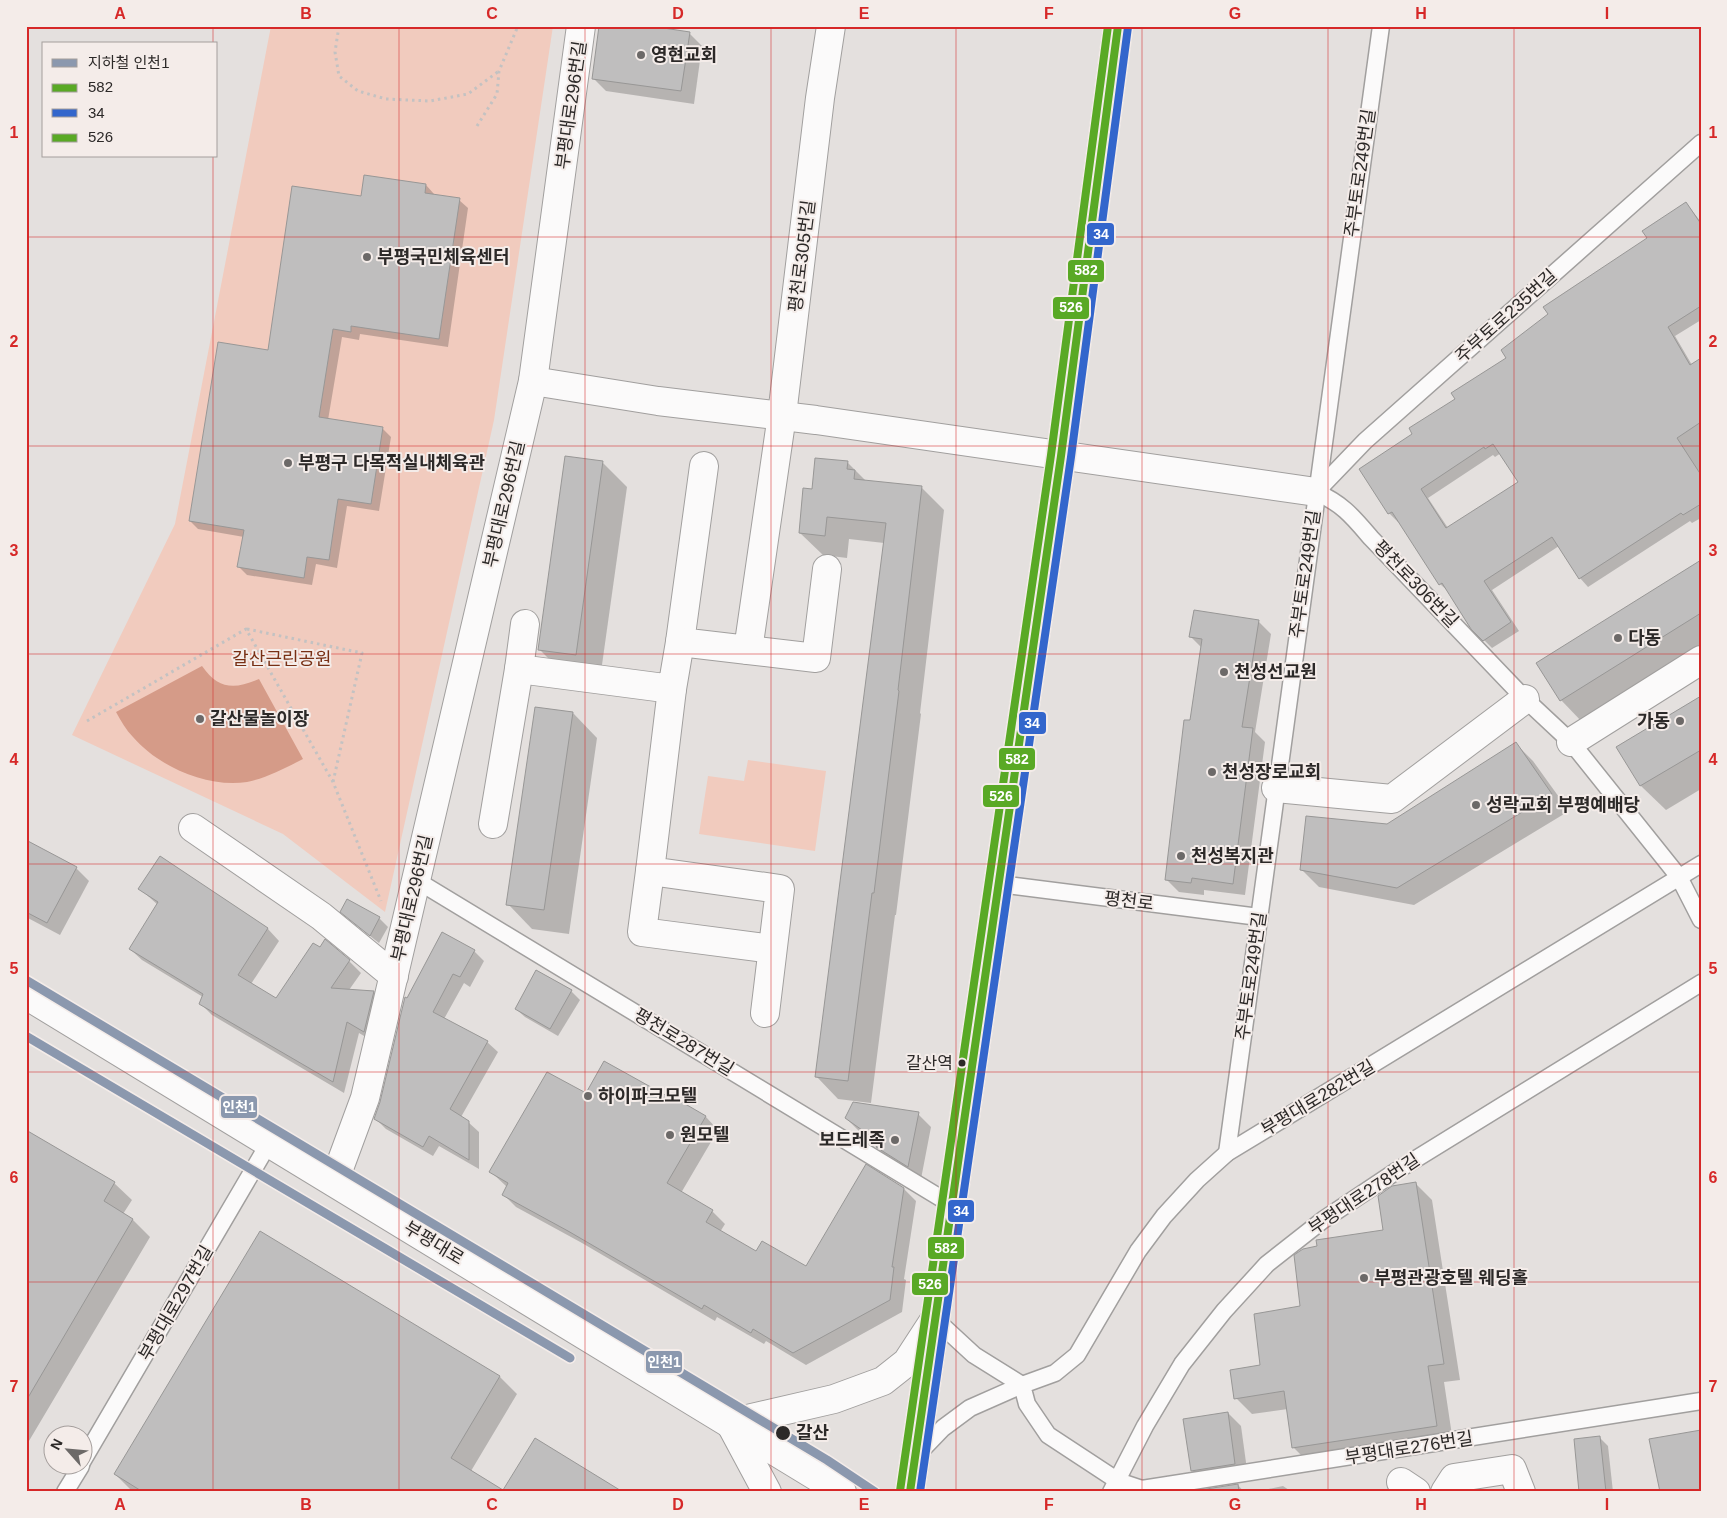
<svg xmlns="http://www.w3.org/2000/svg" width="1727" height="1518" font-family="Arial,'Noto Sans KR',sans-serif">
  <style>
    .green { fill: #f1cbbe }
    .water { fill: #d59b88 }
    .shadow { fill: #0003; fill-rule: evenodd }
    .building { fill: #bfbebe; stroke: #989796; fill-rule: evenodd }
    .lines { fill: none; stroke-linecap: round; stroke-linejoin: round }
    .service-casing { stroke: #a19f9e; stroke-width: 19 }
    .minor-casing { stroke: #a19f9e; stroke-width: 30 }
    .tertiary-casing { stroke: #a19f9e; stroke-width: 30 }
    .secondary-casing { stroke: #a19f9e; stroke-width: 30 }
    .path { stroke: #c3c2c2; stroke-width: 3; stroke-dasharray: 2.5 4; stroke-linecap: butt }
    .service { stroke: #fbfafa; stroke-width: 16 }
    .minor { stroke: #fbfafa; stroke-width: 28 }
    .tertiary { stroke: #fbfafa; stroke-width: 28 }
    .secondary { stroke: #fbfafa; stroke-width: 28 }
    .bus-1-casing { stroke: #f4ece9; stroke-width: 11 }
    .bus-2-casing { stroke: #f4ece9; stroke-width: 11 }
    .bus-3-casing { stroke: #f4ece9; stroke-width: 11 }
    .bus-1 { stroke: #59a925; stroke-width: 8 }
    .bus-2 { stroke: #36c; stroke-width: 8 }
    .bus-3 { stroke: #59a925; stroke-width: 8 }
    .metro-1-casing { stroke: #f4ece9; stroke-width: 12 }
    .metro-1 { stroke: #8b98ae; stroke-width: 9 }
    .grid { fill: none; stroke: #d62828; stroke-width: 1; stroke-opacity: 0.55 }
    .poi-dot { fill: #6c6968; stroke: #f4ece9; stroke-width: 2 }
    .bus-dot { fill: #2c2928; stroke: #f4ece9; stroke-width: 2 }
    .labels { text-anchor: middle; dominant-baseline: central; stroke-width: 4; stroke-linejoin: round; paint-order: stroke }
    .bus-label { font-size: 17px; fill: #2c2928; stroke: #f4ece9; text-anchor: end }
    .poi-label { font-size: 18px; font-weight: bold; fill: #2c2928; stroke: #f4ece9; text-anchor: start }
    .street-label { font-size: 18px; fill: #2c2928; stroke: #f4ece9 }
    .park-label { font-size: 18px; fill: #782f14; stroke: #f4ece9 }
    .stop-label { font-size: 18px; font-weight: bold; fill: #2c2928; stroke: #f4ece9; text-anchor: start }
    .line-badge { stroke: #f4ece9; stroke-width: 2 }
    .badge-label { font-size: 14px; text-anchor: middle; font-weight: bold; fill: #fff }
    .neatline { fill: none; stroke: #d62828; stroke-width: 2 }
    .grid-label { font-size: 16px; text-anchor: middle; font-weight: bold; fill: #d62828 }
  </style>
  <rect width="100%" height="100%" fill="#e4e0de"/>
  <g class="green">
    <polygon points="271,26 553,26 494,420 385,912 283,834 72,735 175,524"/>
    <polygon points="748,760 826,771 815,851 699,834 708,776 744,781"/>
  </g>
  <path class="water" d="M 202,666 C 218,689 234,690 259,679 L 303,759 C 285,768 267,778 247,782 C 207,788 159,767 133,737 C 126,730 121,721 116,712 Z"/>
  <g class="shadow">
    <polygon points="689,33 702,46 694,104 606,91 593,78"/>
    <polygon points="365,176 426,185 434,194 434,196 459,200 468,208 448,347 360,334 359,340 342,337 328,420 382,428 391,437 379,511 347,506 337,568 316,564 312,585 247,575 239,567 244,537 198,529 190,521 269,351 362,198"/>
    <path d="M 1686,203 L 1701,222 L 1701,320 L 1675,336 L 1692,365 L 1701,359 L 1701,518 L 1692,523 L 1690,521 L 1588,587 L 1580,578 L 1559,546 L 1492,590 L 1519,631 L 1492,648 L 1472,628 L 1449,592 L 1440,584 L 1399,521 L 1398,522 L 1389,513 L 1361,469 L 1414,435 L 1508,359 L 1649,239 ZM 1501,453 L 1520,482 L 1448,528 L 1428,498 L 1493,455 L 1495,457 Z"/>
    <polygon points="602,462 627,487 600,679 564,674 539,649"/>
    <polygon points="847,462 866,481 921,487 944,510 920,713 921,714 896,915 895,915 871,1103 838,1099 816,1076 884,543 849,539 847,558 823,555 800,533 813,491"/>
    <polygon points="1701,561 1701,653 1585,725 1561,700"/>
    <polygon points="1258,621 1271,634 1255,732 1265,742 1245,895 1204,890 1204,895 1179,892 1167,880 1202,648 1191,637"/>
    <polygon points="1701,697 1701,789 1666,810 1641,786 1618,747"/>
    <polygon points="573,713 597,738 569,934 532,929 508,904"/>
    <polygon points="1516,744 1533,761 1569,811 1414,905 1319,887 1302,870 1387,825"/>
    <polygon points="26,841 76,868 89,881 60,935 26,917"/>
    <polygon points="160,858 268,929 279,941 251,984 276,1000 349,961 361,973 349,990 374,992 385,1003 376,1043 359,1033 344,1093 212,1015 200,1003 203,997 142,960 130,949 158,905 139,888"/>
    <polygon points="379,918 388,927 379,943 350,920"/>
    <polygon points="474,951 484,961 470,987 464,983 444,1019 487,1042 498,1052 461,1117 468,1122 479,1132 479,1169 439,1146 433,1156 386,1129 375,1118 381,1102 408,1000"/>
    <polygon points="571,991 580,1000 558,1036 525,1017 516,1009"/>
    <polygon points="587,1095 667,1097 669,1095 706,1117 718,1130 681,1193 712,1211 725,1224 720,1232 756,1253 806,1268 904,1189 916,1201 904,1279 906,1280 902,1312 806,1365 766,1341 764,1344 717,1317 715,1321 582,1243 516,1207 503,1194 507,1187 490,1171"/>
    <polygon points="918,1114 931,1127 921,1179 890,1160 877,1147 879,1145 859,1131 846,1118"/>
    <polygon points="26,1131 114,1183 132,1200 123,1214 133,1220 150,1237 26,1446"/>
    <polygon points="1416,1184 1432,1200 1460,1380 1444,1382 1453,1442 1310,1464 1293,1447 1288,1409 1252,1414 1236,1398 1261,1366 1301,1307 1385,1231"/>
    <polygon points="261,1233 500,1377 517,1394 471,1471 503,1491 620,1492 132,1491 115,1474"/>
    <polygon points="1228,1413 1241,1426 1248,1477 1205,1484 1192,1471"/>
    <polygon points="1600,1438 1608,1446 1613,1492 1580,1492"/>
    <polygon points="1238,1485 1244,1492 1197,1492"/>
    <polygon points="1283,1486 1292,1492 1254,1492"/>
  </g>
  <g class="building">
    <polygon points="599,26 650,26 690,32 681,91 592,79"/>
    <polygon points="364,175 426,184 425,193 460,198 439,339 351,326 351,332 333,329 319,417 383,427 371,504 338,499 329,560 307,557 304,578 237,567 244,530 189,521 218,342 268,350 292,186 361,196"/>
    <path d="M 1686,202 L 1701,224 L 1701,306 L 1668,327 L 1690,365 L 1701,358 L 1701,422 L 1677,438 L 1701,475 L 1701,504 L 1683,515 L 1681,513 L 1579,579 L 1552,537 L 1484,581 L 1511,622 L 1483,641 L 1471,629 L 1442,583 L 1439,585 L 1392,512 L 1388,514 L 1359,469 L 1412,434 L 1409,428 L 1455,399 L 1451,393 L 1506,358 L 1501,350 L 1548,314 L 1543,307 L 1647,238 L 1642,231 ZM 1493,444 L 1518,482 L 1446,528 L 1421,489 L 1484,447 L 1485,449 Z"/>
    <polygon points="565,456 603,461 576,655 538,650"/>
    <polygon points="815,458 848,461 847,469 855,470 854,479 922,486 898,690 899,691 874,893 872,893 848,1081 815,1077 886,523 827,517 825,536 799,533 803,488 812,489"/>
    <polygon points="1701,560 1701,613 1560,701 1536,663"/>
    <polygon points="1194,610 1259,620 1242,727 1253,728 1233,884 1192,878 1191,883 1165,880 1184,720 1190,720 1202,639 1189,637"/>
    <polygon points="1701,696 1701,750 1640,786 1616,747"/>
    <polygon points="535,707 573,712 544,910 506,905"/>
    <polygon points="1516,742 1552,794 1397,888 1300,870 1306,816 1387,824"/>
    <polygon points="26,840 77,867 47,923 26,912"/>
    <polygon points="160,856 268,928 238,975 276,998 313,943 320,947 325,939 350,960 331,988 374,991 364,1032 347,1022 333,1082 199,1004 203,994 129,949 158,902 138,889"/>
    <polygon points="347,899 380,917 370,936 340,912"/>
    <polygon points="442,932 475,950 460,977 453,974 433,1012 488,1041 450,1109 469,1121 469,1160 429,1136 423,1147 374,1119 380,1102 405,997 407,998"/>
    <polygon points="536,970 572,990 550,1029 515,1009"/>
    <polygon points="604,1061 667,1096 668,1094 706,1116 667,1183 713,1210 706,1222 756,1251 762,1241 806,1266 866,1164 904,1188 892,1267 894,1267 890,1300 793,1353 753,1329 751,1333 704,1305 702,1309 568,1231 502,1195 508,1183 489,1172 547,1072 586,1093"/>
    <polygon points="853,1102 919,1112 908,1167 876,1147 879,1142 845,1118"/>
    <polygon points="26,1130 115,1182 104,1201 133,1219 26,1401"/>
    <polygon points="1416,1182 1444,1364 1428,1366 1437,1426 1292,1448 1284,1391 1234,1399 1230,1370 1260,1365 1254,1314 1300,1306 1294,1255 1303,1249 1317,1246 1316,1240 1383,1230 1378,1196 1392,1186"/>
    <polygon points="260,1231 500,1376 451,1458 503,1490 535,1438 623,1492 143,1492 114,1474"/>
    <polygon points="1228,1412 1235,1464 1191,1471 1183,1419"/>
    <polygon points="1701,1430 1701,1492 1660,1492 1649,1439"/>
    <polygon points="1600,1436 1606,1492 1579,1492 1574,1439"/>
    <polygon points="1238,1484 1239,1492 1194,1492 1194,1491"/>
  </g>
  <g class="lines">
    <g class="service-casing">
      <g id="service">
        <path d="M 1701,143 L 1365,441 L 1316,492 C 1343,504 1353,517 1371,538 L 1525,699 L 1571,742 L 1679,877 L 1701,920"/>
        <polyline points="1701,864 1227,1153 1197,1180 1164,1216 1138,1251 1077,1355 1055,1373 1022,1385 1027,1404 1048,1435 1118,1481 1142,1489 1701,1401"/>
        <polyline points="416,880 952,1205"/>
        <polyline points="999,884 1259,917"/>
        <polyline points="1227,1153 1381,26"/>
        <polyline points="917,1455 943,1428 970,1408 1022,1385 974,1355 935,1319"/>
        <polyline points="82,1462 269,1143"/>
        <polyline points="65,1492 81,1466"/>
        <polyline points="1111,1492 1145,1426 1182,1364 1224,1311 1267,1264 1323,1220 1398,1170 1701,983"/>
      </g>
    </g>
    <g class="minor-casing">
      <g id="minor">
        <polyline points="533,381 658,401 816,420 1316,492"/>
        <polyline points="704,466 680,642 748,650 782,415 820,98 831,26"/>
        <polyline points="525,624 519,669 672,689 680,642"/>
        <polyline points="748,650 816,658 827,569"/>
        <polyline points="672,689 650,871 780,889 765,1013"/>
        <polyline points="1571,742 1701,660"/>
        <polyline points="1276,788 1392,799 1525,699"/>
        <polyline points="493,824 519,669"/>
        <polyline points="193,828 321,916 394,976"/>
        <polyline points="650,871 642,932 772,949"/>
        <polyline points="334,1182 365,1098 533,381 581,26"/>
        <polyline points="1401,1482 1416,1492"/>
        <polyline points="1445,1492 1454,1478 1512,1469 1521,1492"/>
      </g>
    </g>
    <g class="tertiary-casing">
      <polyline id="tertiary" points="767,1492 730,1423 834,1399 883,1381 907,1362 935,1319"/>
    </g>
    <g class="secondary-casing">
      <g id="secondary">
        <polyline points="26,995 842,1492"/>
        <polyline points="910,1492 1061,456 1118,26"/>
      </g>
    </g>
    <g class="path">
      <polyline points="339,26 335,52 339,76 358,91 386,99 430,101 468,94 499,71"/>
      <polyline points="477,126 497,94 499,71 518,26"/>
      <polyline points="247,629 362,653 333,782"/>
      <polyline points="87,721 246,629 333,782 381,901"/>
    </g>
    <use href="#service" class="service"/>
    <use href="#minor" class="minor"/>
    <use href="#tertiary" class="tertiary"/>
    <use href="#secondary" class="secondary"/>
    <g class="bus-1-casing">
      <polyline id="bus-1" points="910,1492 1061,456 1118,26"/>
    </g>
    <g class="bus-2-casing">
      <polyline id="bus-2" points="920,1492 1071,457 1128,27"/>
    </g>
    <g class="bus-3-casing">
      <polyline id="bus-3" points="900,1491 1051,455 1108,26"/>
    </g>
    <use href="#bus-1" class="bus-1"/>
    <use href="#bus-2" class="bus-2"/>
    <use href="#bus-3" class="bus-3"/>
    <g class="metro-1-casing">
      <g id="metro-1">
        <polyline points="26,980 827,1460 875,1492"/>
        <polyline points="26,1036 570,1358"/>
      </g>
    </g>
    <use href="#metro-1" class="metro-1"/>
  </g>
  <path class="grid" d="M 213,26 L 213,44M 399,26 L 399,1492M 585,26 L 585,1492M 771,26 L 771,1492M 956,26 L 956,1492M 1142,26 L 1142,1492M 1328,26 L 1328,1492M 1514,26 L 1514,1492M 213,156 L 213,1492M 26,237 L 1701,237M 26,446 L 1701,446M 26,654 L 1701,654M 26,864 L 1701,864M 26,1072 L 1701,1072M 26,1282 L 1701,1282"/>
  <g class="poi-dot">
    <circle cx="641" cy="55" r="5"/>
    <circle cx="367" cy="257" r="5"/>
    <circle cx="288" cy="463" r="5"/>
    <circle cx="1618" cy="638" r="5"/>
    <circle cx="1224" cy="672" r="5"/>
    <circle cx="200" cy="719" r="5"/>
    <circle cx="1680" cy="721" r="5"/>
    <circle cx="1212" cy="772" r="5"/>
    <circle cx="1476" cy="805" r="5"/>
    <circle cx="1181" cy="856" r="5"/>
    <circle cx="588" cy="1096" r="5"/>
    <circle cx="670" cy="1135" r="5"/>
    <circle cx="895" cy="1140" r="5"/>
    <circle cx="1364" cy="1278" r="5"/>
  </g>
  <g class="bus-dot">
    <circle cx="962" cy="1063" r="4.5"/>
    <circle cx="783" cy="1433" r="8"/>
  </g>
  <g class="labels">
    <g class="bus-label">
      <text x="953" y="1063">갈산역</text>
    </g>
    <g class="poi-label">
      <text x="651" y="55">영현교회</text>
      <text x="377" y="257">부평국민체육센터</text>
      <text x="298" y="463">부평구 다목적실내체육관</text>
      <text x="1628" y="638">다동</text>
      <text x="1234" y="672">천성선교원</text>
      <text x="210" y="719">갈산물놀이장</text>
      <text x="1670" y="721" text-anchor="end">가동</text>
      <text x="1222" y="772">천성장로교회</text>
      <text x="1486" y="805">성락교회 부평예배당</text>
      <text x="1191" y="856">천성복지관</text>
      <text x="598" y="1096">하이파크모텔</text>
      <text x="680" y="1135">원모텔</text>
      <text x="885" y="1140" text-anchor="end">보드레족</text>
      <text x="1374" y="1278">부평관광호텔 웨딩홀</text>
    </g>
    <g class="street-label">
      <text transform="translate(571 105) rotate(-82)">부평대로296번길</text>
      <text transform="translate(1360 173) rotate(-82)">주부토로249번길</text>
      <text transform="translate(802 256) rotate(-83)">평천로305번길</text>
      <text transform="translate(1506 316) rotate(-42)">주부토로235번길</text>
      <text transform="translate(504 504) rotate(-77)">부평대로296번길</text>
      <text transform="translate(1305 574) rotate(-82)">주부토로249번길</text>
      <text transform="translate(1416 584) rotate(46)">평천로306번길</text>
      <text transform="translate(412 898) rotate(-77)">부평대로296번길</text>
      <text transform="translate(1129 901) rotate(7)">평천로</text>
      <text transform="translate(1251 976) rotate(-82)">주부토로249번길</text>
      <text transform="translate(684 1042) rotate(31)">평천로287번길</text>
      <text transform="translate(1318 1098) rotate(-31)">부평대로282번길</text>
      <text transform="translate(1364 1194) rotate(-34)">부평대로278번길</text>
      <text transform="translate(434 1243) rotate(31)">부평대로</text>
      <text transform="translate(176 1303) rotate(-60)">부평대로297번길</text>
      <text transform="translate(1409 1448) rotate(-9)">부평대로276번길</text>
    </g>
    <g class="park-label">
      <text x="282" y="659">갈산근린공원</text>
    </g>
    <g class="stop-label">
      <text x="796" y="1433">갈산</text>
    </g>
  </g>
  <g class="line-badge">
    <rect x="1086" y="222" width="29" height="24" rx="5" fill="#36c"/>
    <rect x="1067" y="259" width="38" height="24" rx="5" fill="#59a925"/>
    <rect x="1052" y="296" width="38" height="24" rx="5" fill="#59a925"/>
    <rect x="1018" y="711" width="29" height="24" rx="5" fill="#36c"/>
    <rect x="998" y="747" width="38" height="24" rx="5" fill="#59a925"/>
    <rect x="982" y="784" width="38" height="24" rx="5" fill="#59a925"/>
    <rect x="220" y="1095" width="38" height="24" rx="5" fill="#8b98ae"/>
    <rect x="947" y="1199" width="28" height="24" rx="5" fill="#36c"/>
    <rect x="927" y="1236" width="38" height="24" rx="5" fill="#59a925"/>
    <rect x="911" y="1272" width="38" height="24" rx="5" fill="#59a925"/>
    <rect x="645" y="1350" width="38" height="24" rx="5" fill="#8b98ae"/>
  </g>
  <g class="badge-label">
    <text x="1101" y="239">34</text>
    <text x="1086" y="275">582</text>
    <text x="1071" y="312">526</text>
    <text x="1032" y="728">34</text>
    <text x="1017" y="764">582</text>
    <text x="1001" y="801">526</text>
    <text x="239" y="1112">인천1</text>
    <text x="961" y="1216">34</text>
    <text x="946" y="1253">582</text>
    <text x="930" y="1289">526</text>
    <text x="664" y="1367">인천1</text>
  </g>
  <rect width="1727" height="1518" fill="none" stroke="#f4ece9" stroke-width="55"/>
  <rect x="42" y="42" width="175" height="115" fill="#f4ece9" stroke="#a49e9c"/>
  <rect x="52" y="59" width="25" height="8" fill="#8b98ae" stroke="#a49e9c"/>
  <text x="88" y="68" font-size="15" fill="#2c2928">지하철 인천1</text>
  <rect x="52" y="84" width="25" height="8" fill="#59a925" stroke="#a49e9c"/>
  <text x="88" y="92" font-size="15" fill="#2c2928">582</text>
  <rect x="52" y="109" width="25" height="8" fill="#3366cc" stroke="#a49e9c"/>
  <text x="88" y="118" font-size="15" fill="#2c2928">34</text>
  <rect x="52" y="134" width="25" height="8" fill="#59a925" stroke="#a49e9c"/>
  <text x="88" y="142" font-size="15" fill="#2c2928">526</text>
  <g transform="translate(68 1450) rotate(297)"><circle r="24" fill="#f4ece9" stroke="#a49e9c"/>
  <path d="M0-4L9 19L0 12L-9 19Z" fill="#6c6968"/>
  <text y="-8" font-size="14" font-weight="bold" text-anchor="middle" fill="#2c2928">N</text>
  </g>
  <rect x="28" y="28" width="1672" height="1462" class="neatline"/>
  <g class="grid-label">
    <text x="120" y="19">A</text>
    <text x="306" y="19">B</text>
    <text x="492" y="19">C</text>
    <text x="678" y="19">D</text>
    <text x="864" y="19">E</text>
    <text x="1049" y="19">F</text>
    <text x="1235" y="19">G</text>
    <text x="1421" y="19">H</text>
    <text x="1607" y="19">I</text>
    <text x="14" y="138">1</text>
    <text x="1713" y="138">1</text>
    <text x="14" y="347">2</text>
    <text x="1713" y="347">2</text>
    <text x="14" y="556">3</text>
    <text x="1713" y="556">3</text>
    <text x="14" y="765">4</text>
    <text x="1713" y="765">4</text>
    <text x="14" y="974">5</text>
    <text x="1713" y="974">5</text>
    <text x="14" y="1183">6</text>
    <text x="1713" y="1183">6</text>
    <text x="14" y="1392">7</text>
    <text x="1713" y="1392">7</text>
    <text x="120" y="1510">A</text>
    <text x="306" y="1510">B</text>
    <text x="492" y="1510">C</text>
    <text x="678" y="1510">D</text>
    <text x="864" y="1510">E</text>
    <text x="1049" y="1510">F</text>
    <text x="1235" y="1510">G</text>
    <text x="1421" y="1510">H</text>
    <text x="1607" y="1510">I</text>
  </g>
</svg>
